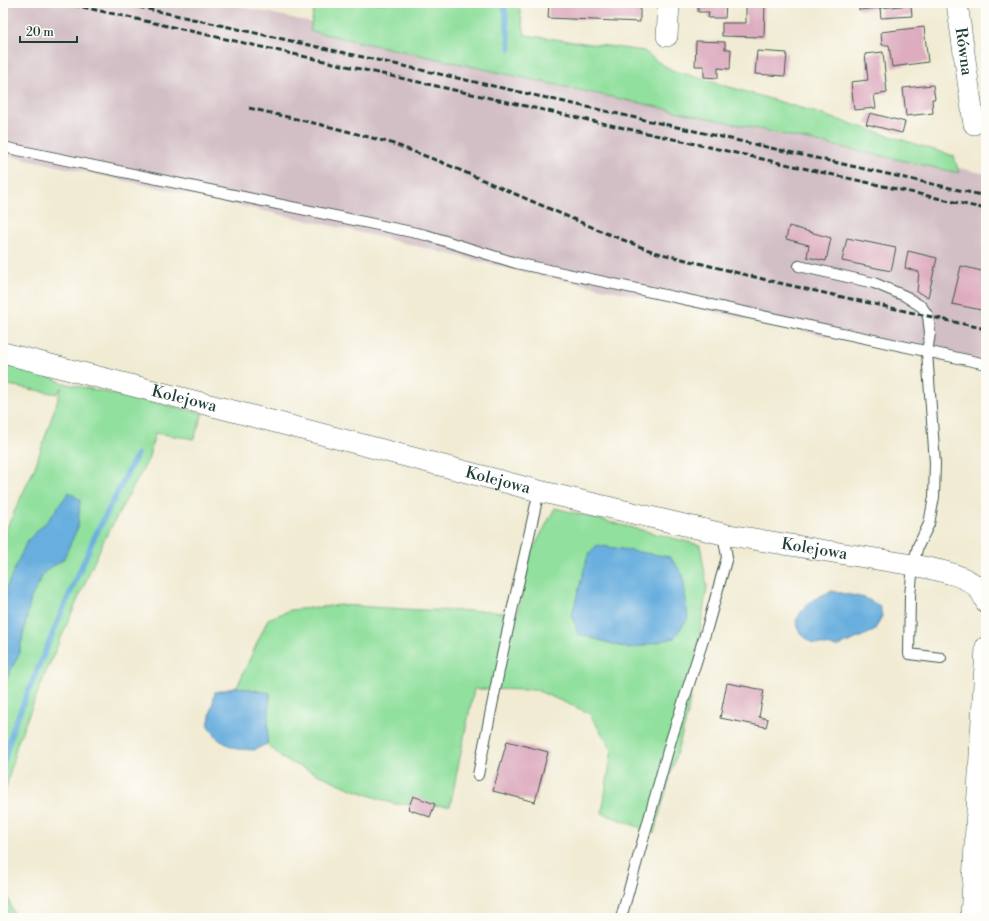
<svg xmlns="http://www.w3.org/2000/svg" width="989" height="921" font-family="'Libre Bodoni',serif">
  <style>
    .industrial { fill: #d2bec5 }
    .green { fill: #91e09e; stroke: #588e69 }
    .water { fill: #67aede; stroke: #437689 }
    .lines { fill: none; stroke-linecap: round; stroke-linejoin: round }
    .stream { stroke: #67aede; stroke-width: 5.5 }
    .building { fill: #ddacbf }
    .lane-casing { stroke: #3e574c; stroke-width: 12 }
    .street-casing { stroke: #3e574c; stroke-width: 22 }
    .lane { stroke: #fff; stroke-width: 10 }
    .street { stroke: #fff; stroke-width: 21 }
    .rail { stroke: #1f3d34; stroke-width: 3; stroke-dasharray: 6 3; stroke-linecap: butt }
    .labels { text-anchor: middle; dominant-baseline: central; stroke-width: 3.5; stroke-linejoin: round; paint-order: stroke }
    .street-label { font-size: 16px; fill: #1f3d34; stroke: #fdfcf7 }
  </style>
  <rect width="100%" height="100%" fill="#fdfcf7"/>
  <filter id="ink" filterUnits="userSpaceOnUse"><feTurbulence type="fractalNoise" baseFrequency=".025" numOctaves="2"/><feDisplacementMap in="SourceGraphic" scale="8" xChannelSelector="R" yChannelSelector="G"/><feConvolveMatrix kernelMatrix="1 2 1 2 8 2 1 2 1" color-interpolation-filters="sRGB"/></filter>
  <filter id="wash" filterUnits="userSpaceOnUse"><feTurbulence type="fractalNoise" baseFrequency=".012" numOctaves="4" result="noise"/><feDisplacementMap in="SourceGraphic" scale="16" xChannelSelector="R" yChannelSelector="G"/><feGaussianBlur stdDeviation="0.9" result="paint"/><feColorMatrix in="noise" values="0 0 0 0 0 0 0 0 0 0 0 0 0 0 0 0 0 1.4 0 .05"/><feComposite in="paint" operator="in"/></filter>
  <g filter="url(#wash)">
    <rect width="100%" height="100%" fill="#f1ebd3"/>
    <polygon class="industrial" points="3,3 225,3 986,174 986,370 507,268 346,229 3,154"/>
    <g class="green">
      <polygon points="315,3 518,3 525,35 644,51 658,62 672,70 804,109 954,156 959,173 310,31"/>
      <polygon points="3,364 37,371 63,383 203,413 194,439 155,433 148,460 102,544 46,672 17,744 3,800 3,536 35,467 62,387 57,394 3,384"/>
      <polygon points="555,508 700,545 707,586 687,717 654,833 602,813 612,750 589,713 536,690 474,689 450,806 394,804 352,789 285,760 267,744 270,693 237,687 268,619 291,610 341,605 422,610 489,611 517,615 531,553"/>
      <polygon points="3,883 15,918 3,918"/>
    </g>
    <g class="water">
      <polygon points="69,492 80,500 78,527 63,560 45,571 31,598 19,654 3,686 3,595 27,541 49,519"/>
      <polygon points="597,545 670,557 683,575 688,618 674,638 630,649 578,634 572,614 588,555"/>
      <path d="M 832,591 L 865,598 L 880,606 L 882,616 L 874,631 L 837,647 L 812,643 L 800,633 L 796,621 C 805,602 813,599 832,591 Z"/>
      <polygon points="237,687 270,693 267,744 254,750 236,749 219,740 208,726 215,692"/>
    </g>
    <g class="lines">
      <g class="stream">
        <polyline points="504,3 510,48"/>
        <polyline points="3,764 13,728 59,618 94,538 137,454"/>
        <polyline points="3,909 7,918"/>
      </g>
    </g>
    <g id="blocks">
      <g class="building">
        <polygon points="549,3 640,3 640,22 548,18"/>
        <polygon points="698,3 726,3 725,18 708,18 709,12 698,12"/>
        <polygon points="758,3 765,3 764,37 722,36 722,23 746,23 746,4"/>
        <polygon points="858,3 879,3 880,8 859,10"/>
        <polygon points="911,5 912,16 881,18 880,8"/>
        <polygon points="924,27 928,62 892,67 889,45 882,45 881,32"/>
        <polygon points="696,41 725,42 725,49 731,49 730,69 718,68 718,78 704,77 704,66 695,66"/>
        <polygon points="757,51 787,53 785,76 755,74"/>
        <polygon points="883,52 887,93 874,95 876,108 854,110 851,82 868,80 865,54"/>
        <polygon points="933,85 935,99 932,99 933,113 906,116 903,88"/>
        <polygon points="870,113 905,122 902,133 866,124"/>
        <polygon points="789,226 831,238 826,261 807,257 809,245 786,239"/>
        <polygon points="847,238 896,248 891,271 842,261"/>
        <polygon points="908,251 937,258 928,297 917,292 919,272 905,268"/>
        <polygon points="961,266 986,272 986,311 952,304"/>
        <polygon points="727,683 764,690 759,717 768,719 766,727 720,718"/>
        <polygon points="507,741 548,752 535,802 493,791"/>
        <polygon points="413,796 435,804 430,817 408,809"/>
      </g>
    </g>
  </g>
  <g filter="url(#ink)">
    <use href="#blocks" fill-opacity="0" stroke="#3e574c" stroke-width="1"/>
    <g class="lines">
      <g class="lane-casing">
        <g id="lane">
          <polyline points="3,147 426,235 516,263 986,364"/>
          <polyline points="799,266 874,283 905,296 922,307 928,316 930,333 927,352 935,463 934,497 929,524 918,546 913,565 910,596 909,654 941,658"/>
          <polyline points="478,775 503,651 539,491"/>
          <polyline points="621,918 671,740 707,628 727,557 723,534"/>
        </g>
      </g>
      <g class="street-casing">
        <g id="street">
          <path id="s1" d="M 957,3 L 974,124"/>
          <polyline points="667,36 669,3"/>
          <path id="s2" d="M 3,353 L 237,412 L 539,491 L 723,534 L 913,565 C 932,569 969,574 980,591 C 983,594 984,598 986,602"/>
          <polyline points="971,918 986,647"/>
        </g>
      </g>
      <use href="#lane" class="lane"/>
      <use href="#street" class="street"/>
      <g class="rail">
        <polyline points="65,3 986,209"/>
        <polyline points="121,3 986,196"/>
        <polyline points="249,108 335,128 391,143 441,162 608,234 654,252 775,282 986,329"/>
      </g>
    </g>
  </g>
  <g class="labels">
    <g class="street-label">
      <text stroke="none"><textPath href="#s1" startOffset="49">Równa</textPath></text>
      <text stroke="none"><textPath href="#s2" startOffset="187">Kolejowa</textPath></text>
      <text stroke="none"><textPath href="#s2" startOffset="511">Kolejowa</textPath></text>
      <text stroke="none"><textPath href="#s2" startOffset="835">Kolejowa</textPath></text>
    </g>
  </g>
  <rect width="989" height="921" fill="none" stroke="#fdfcf7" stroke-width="16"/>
  <path d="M20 36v6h57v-6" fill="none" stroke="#1f3d34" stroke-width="2"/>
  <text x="26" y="36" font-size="12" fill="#1f3d34" stroke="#fdfcf7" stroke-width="3" paint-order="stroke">20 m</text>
</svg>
